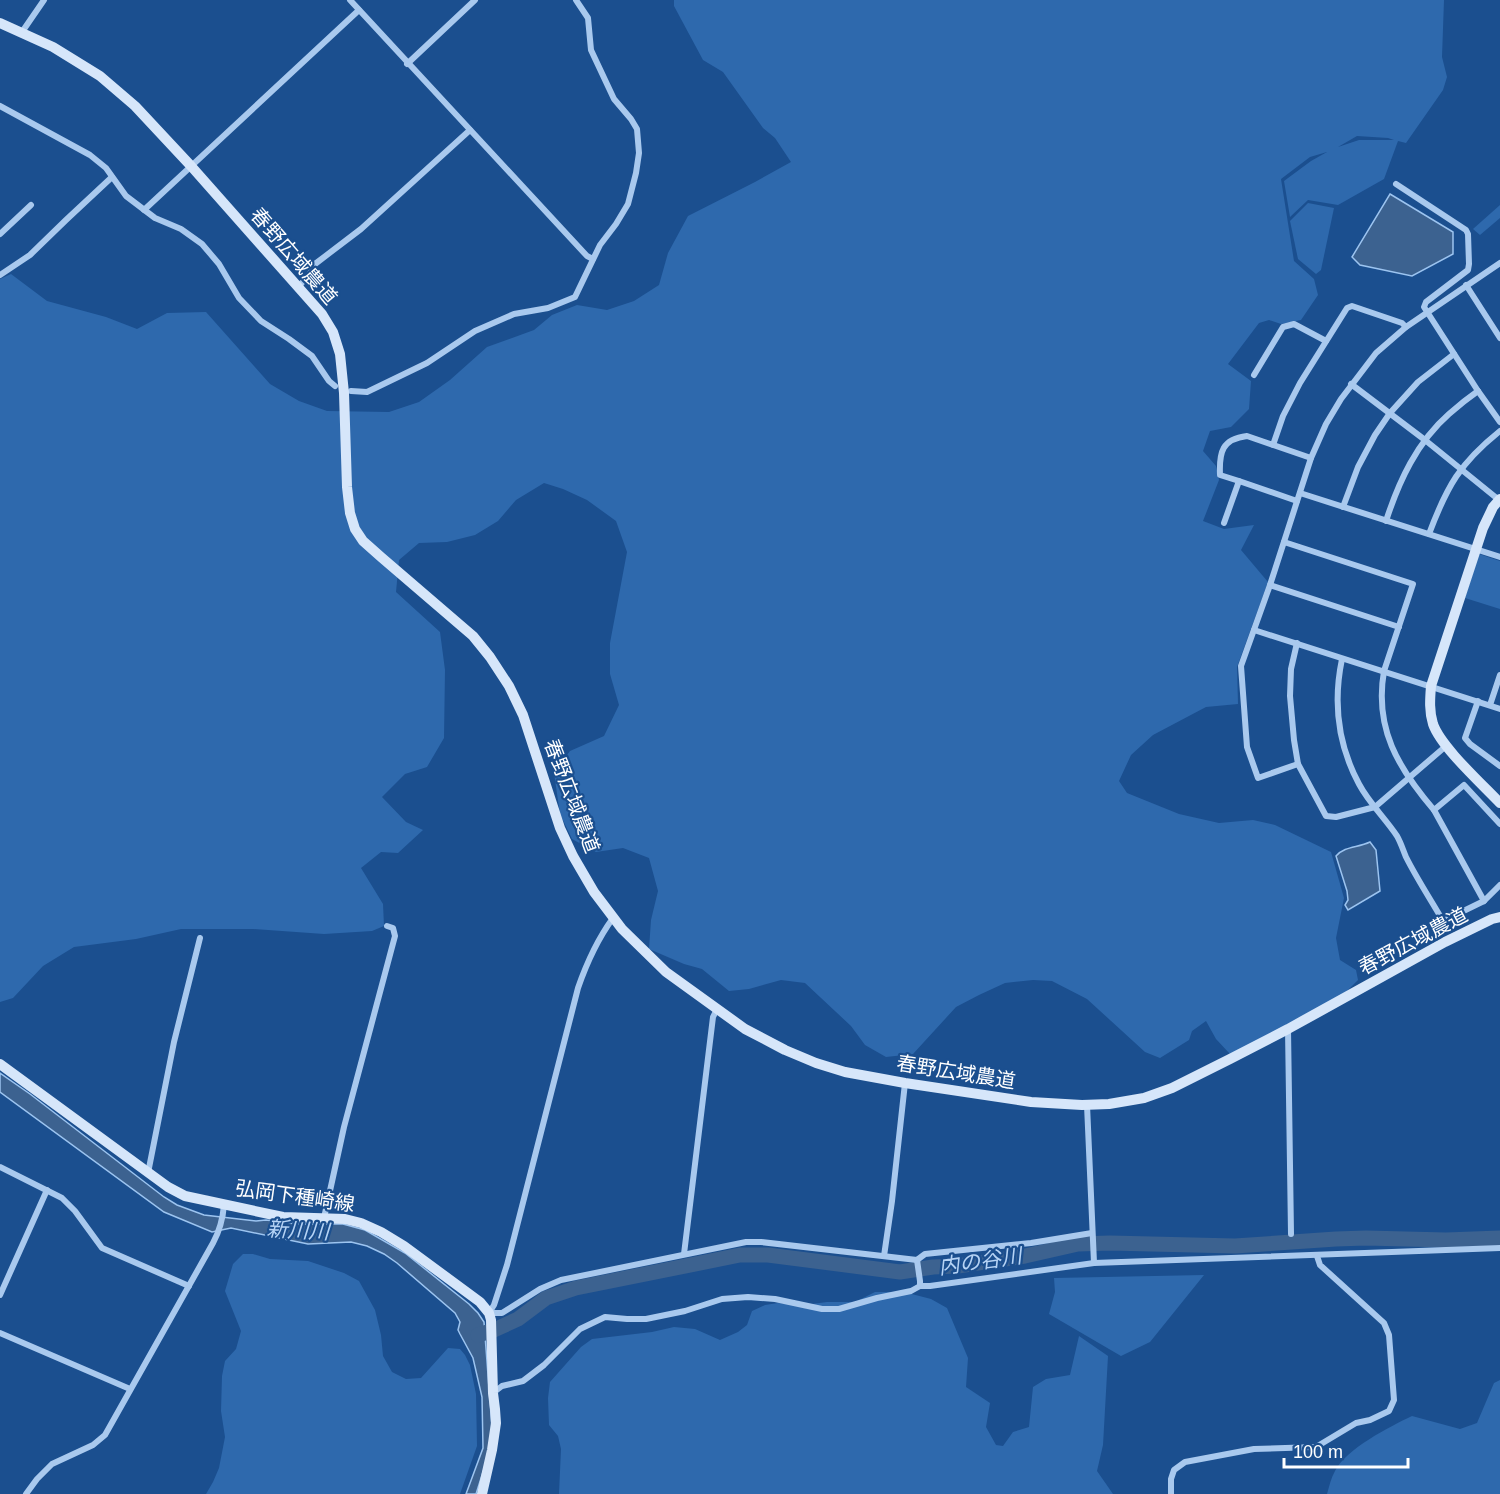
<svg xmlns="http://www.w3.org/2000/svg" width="1500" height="1494" font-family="Arial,'Noto Sans JP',sans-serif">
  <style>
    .green { fill: #2e69ad; fill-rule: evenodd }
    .water { fill: #3c6290; stroke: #9cc4f0; stroke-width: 1.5 }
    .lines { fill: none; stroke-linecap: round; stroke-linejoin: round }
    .river { stroke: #3c6290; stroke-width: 15 }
    .street { stroke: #a9c9ee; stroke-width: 6 }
    .secondary { stroke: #d6e6fa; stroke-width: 10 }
    .labels { text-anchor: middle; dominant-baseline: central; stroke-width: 4.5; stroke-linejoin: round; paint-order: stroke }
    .street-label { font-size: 20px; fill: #fff; stroke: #1b4f8f }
    .water-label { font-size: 21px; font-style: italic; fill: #b5d3f5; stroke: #1b4f8f }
  </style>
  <rect width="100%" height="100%" fill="#1b4f8f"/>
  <g class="green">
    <path d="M 674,0 L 1444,0 L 1442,57 L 1447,77 L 1443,90 L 1406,143 L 1398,141 L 1384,179 L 1338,205 L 1308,200 L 1290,217 L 1284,181 L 1311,161 L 1327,152 L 1310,157 L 1281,179 L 1294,261 L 1314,279 L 1318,295 L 1301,320 L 1281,324 L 1269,320 L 1259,323 L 1228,364 L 1251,381 L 1249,409 L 1231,427 L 1210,431 L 1203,451 L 1216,466 L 1219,480 L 1203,521 L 1224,529 L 1254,525 L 1241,550 L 1268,582 L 1237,667 L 1238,704 L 1206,707 L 1153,735 L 1131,755 L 1119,781 L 1127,793 L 1179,814 L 1219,823 L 1253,820 L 1275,825 L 1331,852 L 1344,898 L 1336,938 L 1340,960 L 1356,970 L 1358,980 L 1342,996 L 1280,1032 L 1230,1054 L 1216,1039 L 1206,1021 L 1192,1031 L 1189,1040 L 1160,1058 L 1145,1052 L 1087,999 L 1052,981 L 1033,980 L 1005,983 L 979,995 L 956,1007 L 913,1054 L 886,1057 L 865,1045 L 851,1026 L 805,983 L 781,980 L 749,989 L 729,991 L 702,969 L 684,964 L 649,949 L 651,920 L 658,891 L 649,858 L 623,848 L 596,852 L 572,839 L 560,814 L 554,773 L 570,751 L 604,736 L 619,705 L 610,674 L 610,643 L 627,552 L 616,521 L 587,500 L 563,489 L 544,483 L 516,500 L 498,521 L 475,535 L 447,542 L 419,543 L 399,560 L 396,592 L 440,632 L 445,670 L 444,738 L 427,767 L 405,774 L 382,797 L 406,822 L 423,830 L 398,853 L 381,852 L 361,868 L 383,904 L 384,926 L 372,931 L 324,934 L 253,929 L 181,929 L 136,939 L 74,947 L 43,966 L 13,998 L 0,1002 L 0,279 L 11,274 L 47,301 L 106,317 L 137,329 L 167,313 L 206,312 L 270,384 L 299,401 L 327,411 L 389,412 L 419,402 L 450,380 L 487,347 L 534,330 L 552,315 L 577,305 L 607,310 L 634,301 L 659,285 L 668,253 L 688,216 L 755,182 L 791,162 L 775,138 L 763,128 L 723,72 L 703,60 L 674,6 ZM 1357,136 L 1388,138 L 1394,140 L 1359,140 L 1338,147 Z"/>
    <polygon points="1308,203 1334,208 1321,270 1316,274 1298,259 1290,221"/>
    <polygon points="1500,205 1500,218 1480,235 1473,229"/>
    <polygon points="1479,554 1500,561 1500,609 1465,598"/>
    <polygon points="243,1254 253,1254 270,1259 308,1261 344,1273 359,1281 375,1310 381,1335 383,1356 392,1372 406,1379 421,1378 448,1348 460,1349 465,1355 470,1365 476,1394 477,1446 460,1494 206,1494 213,1482 219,1468 225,1437 221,1411 222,1376 225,1361 236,1349 241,1331 225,1291 233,1264"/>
    <polygon points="1204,1275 1150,1342 1121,1356 1049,1314 1055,1292 1054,1278"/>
    <polygon points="875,1292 904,1292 931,1299 947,1308 968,1358 966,1387 990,1403 986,1427 996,1445 1003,1446 1013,1432 1029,1427 1033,1387 1046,1379 1070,1375 1079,1336 1108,1356 1103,1445 1097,1471 1113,1494 559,1494 561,1449 558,1436 549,1425 548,1398 550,1382 581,1347 592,1339 652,1332 674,1327 695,1329 720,1340 738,1332 747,1325 752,1311 765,1305 778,1303 804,1305 827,1302 855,1302"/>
    <path d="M 1500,1380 L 1500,1494 L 1327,1494 C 1329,1487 1331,1478 1335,1471 C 1346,1449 1389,1427 1412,1416 L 1460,1429 L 1477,1423 L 1494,1383 Z"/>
  </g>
  <g class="water">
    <polygon points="1390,194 1453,232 1453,254 1412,276 1360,265 1352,257"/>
    <path d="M 1370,842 L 1376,850 L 1380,891 L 1348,910 L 1345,905 L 1348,900 L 1347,891 L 1336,856 C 1345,846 1357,848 1370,842 Z"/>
    <polygon points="0,1073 30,1094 164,1197 177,1205 204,1215 256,1221 266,1220 297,1224 343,1224 365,1230 405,1253 469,1304 478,1313 484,1322 492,1428 490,1450 476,1494 466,1494 483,1448 482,1397 473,1358 460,1334 458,1330 460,1322 455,1313 397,1263 384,1254 367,1246 351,1242 308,1244 231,1228 212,1232 164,1212 0,1092"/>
  </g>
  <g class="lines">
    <polyline class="river" points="478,1335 494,1330 518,1319 546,1298 576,1288 740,1255 768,1255 900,1272 933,1267 958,1266 1025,1256 1078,1244 1110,1243 1235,1246 1336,1239 1366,1238 1446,1240 1500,1238"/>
    <g class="street">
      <polyline points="350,0 587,256 593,259"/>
      <polyline points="22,32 44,0"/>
      <polyline points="407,64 475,0"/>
      <polyline points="0,106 90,155 106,168 126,196 155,218 181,229 202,244 219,264 239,298 261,321 289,339 312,356 329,381 335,386"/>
      <polyline points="1396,184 1466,230 1468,234 1469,264 1468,270 1426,302 1424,307 1478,391 1500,422"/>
      <polyline points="144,210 359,10"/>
      <polyline points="0,234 31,205"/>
      <polyline points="0,275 30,255 66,220 112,177"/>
      <polyline points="1466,285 1500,338"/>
      <polyline points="299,286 309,275 315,264 361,229 470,130"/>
      <polyline points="1254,375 1283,327 1294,324 1326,341"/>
      <polyline points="1351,384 1425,440 1499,500"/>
      <polyline points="351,391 367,392 427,363 475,331 514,314 548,308 575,297 600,245 616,224 628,204 636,173 639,153 637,129 631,119 614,99 591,50 588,18 576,0"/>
      <polyline points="1273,445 1283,416 1300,383 1347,308 1352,306 1402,323 1406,327"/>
      <path d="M 1239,481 L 1220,475 C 1219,452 1222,439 1247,436 L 1311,458"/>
      <polyline points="1300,493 1500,557"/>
      <polyline points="1343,507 1358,467 1375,435 1390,413 1418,382 1454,354"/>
      <path d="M 1386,521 C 1399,481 1417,442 1449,414 C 1458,406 1468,398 1478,391"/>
      <polyline points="1224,523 1239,481 1297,501"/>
      <path d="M 1429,534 C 1447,486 1460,463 1500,431"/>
      <path d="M 1284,542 L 1413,584 L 1384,671 C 1374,728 1398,768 1434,810"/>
      <polyline points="1270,585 1399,627"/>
      <polyline points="1254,630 1500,709"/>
      <polyline points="1297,643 1291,669 1290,696 1294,740 1298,764 1326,816 1336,817 1375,807 1446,746"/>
      <path d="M 1342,659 C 1333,702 1338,745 1359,784 C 1369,803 1385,818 1397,836 C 1401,843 1403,850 1406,857 C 1417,879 1431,900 1443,921 L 1484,901 L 1500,885"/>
      <polyline points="1478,701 1465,738 1470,744 1500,766"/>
      <polyline points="1490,705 1500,675"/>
      <polyline points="1298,764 1258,778 1247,747 1241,666 1270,585 1311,458 1326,424 1341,399 1376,353 1406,327 1500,263"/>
      <polyline points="1484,901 1434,810 1464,785 1500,824"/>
      <polyline points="1288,1029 1291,1234"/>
      <polyline points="1087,1105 1094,1263"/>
      <polyline points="0,1167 62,1198 75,1211 102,1248 189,1286"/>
      <polyline points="148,1173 174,1042 200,938"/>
      <polyline points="324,1218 344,1127 395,936 393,928 387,926"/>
      <polyline points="684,1254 713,1017 717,1009"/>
      <polyline points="884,1256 892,1201 905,1083"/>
      <polyline points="917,1260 920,1281 920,1286"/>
      <polyline points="0,1295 47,1190"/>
      <polyline points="489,1313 502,1313 540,1289 561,1280 746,1242 761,1242 917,1260 925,1254 1031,1243 1092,1233"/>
      <path d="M 489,1313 L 494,1305 L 507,1265 L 578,988 C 587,962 597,940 613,918"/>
      <polyline points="0,1333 130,1389"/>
      <polyline points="493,1393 502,1386 523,1381 544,1365 580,1329 605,1317 627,1319 646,1319 685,1311 722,1299 748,1297 775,1299 822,1309 839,1309 877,1298 911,1291 920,1286 930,1286 1094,1263 1500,1248"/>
      <path d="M 26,1494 L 37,1479 L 52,1464 L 93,1445 L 105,1435 L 213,1243 C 219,1232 223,1217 224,1205"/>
      <polyline points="1171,1494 1171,1479 1174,1470 1185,1462 1254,1449 1316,1447 1356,1423 1370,1420 1389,1411 1394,1400 1389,1335 1384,1323 1320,1265 1317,1256"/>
    </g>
    <g class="secondary">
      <polyline points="0,23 53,47 100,76 135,106 191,166 322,314 333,332 340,354 344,393 347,487 350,513 355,529 363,541 381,557 473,636 490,657 509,686 523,715 560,828 573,856 594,892 622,929 666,972 745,1029 785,1050 816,1063 845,1072 905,1083 1031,1102 1082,1105 1109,1104 1144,1098 1172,1088 1230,1059 1288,1029 1445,942 1492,919 1500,917"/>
      <path d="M 1500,499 L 1493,507 L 1483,528 L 1431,686 C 1430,699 1429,711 1433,724 C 1441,747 1482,784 1500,803"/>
      <polyline points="0,1064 168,1187 185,1196 283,1217 345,1219 361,1223 381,1232 404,1246 480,1302 489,1313 491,1320 493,1393 495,1409 496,1423 492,1450 482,1494"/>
    </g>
  </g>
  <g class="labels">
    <g class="street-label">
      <text transform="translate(294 256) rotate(49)">春野広域農道</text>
      <text transform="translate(572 796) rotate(69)">春野広域農道</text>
      <text transform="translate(1413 941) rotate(-28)">春野広域農道</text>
      <text transform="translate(956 1072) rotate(9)">春野広域農道</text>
      <text transform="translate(295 1196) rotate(8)">弘岡下種崎線</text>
    </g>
    <g class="water-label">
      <text transform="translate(298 1230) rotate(3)">新川川</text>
      <text transform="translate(980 1261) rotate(-8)">内の谷川</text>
    </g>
  </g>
  <path d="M1284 1458v9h124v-9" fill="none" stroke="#ffffff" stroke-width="3"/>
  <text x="1293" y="1458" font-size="18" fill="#ffffff" stroke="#1b4f8f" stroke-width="4.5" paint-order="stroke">100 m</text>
</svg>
